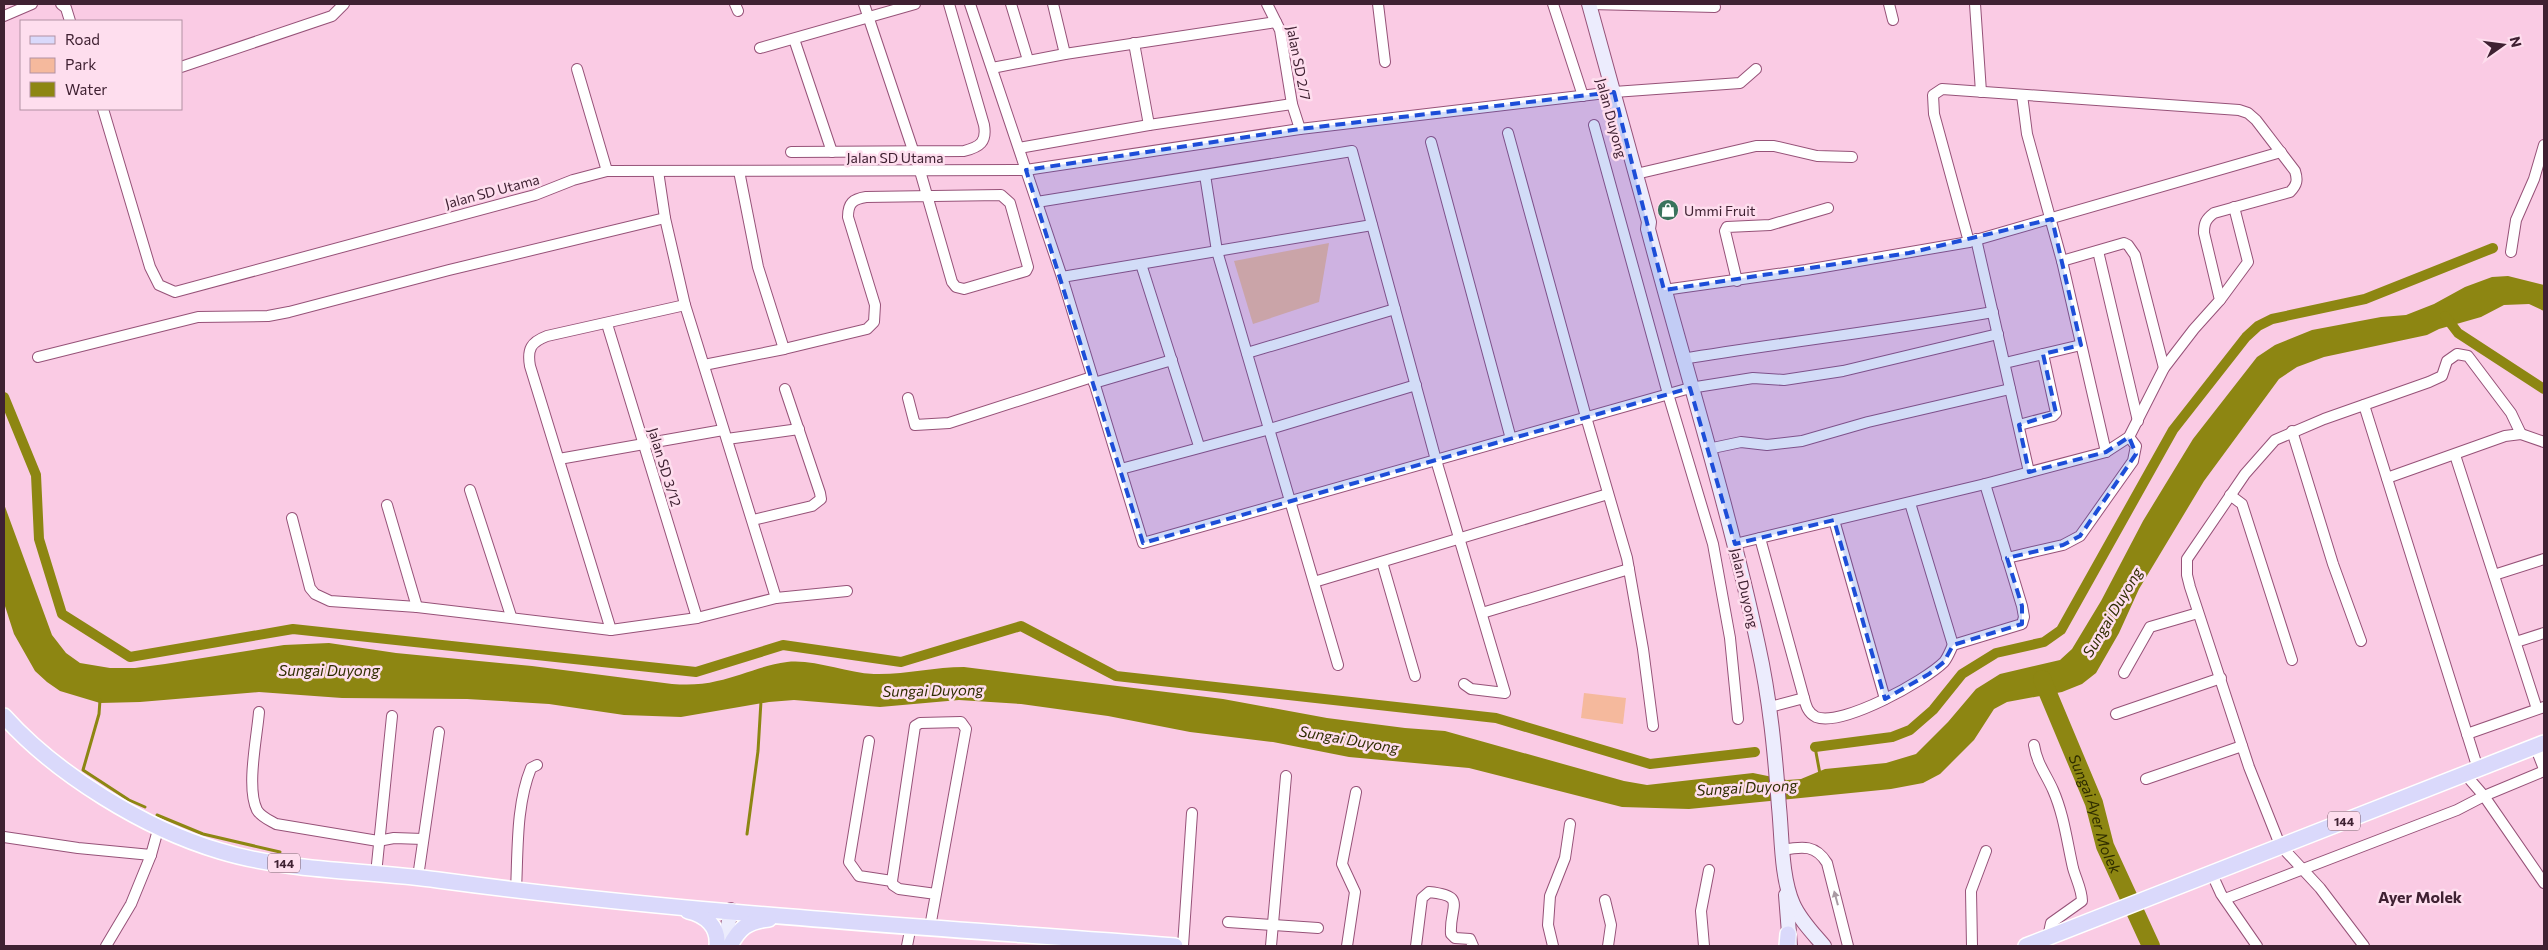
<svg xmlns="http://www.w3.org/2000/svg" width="2548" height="950" font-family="Commissioner,sans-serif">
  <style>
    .green { fill: #f5b99d }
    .water { fill: #8d8612 }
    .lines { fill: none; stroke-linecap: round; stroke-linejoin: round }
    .stream { stroke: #8d8612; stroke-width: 3 }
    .canal { stroke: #8d8612; stroke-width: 10 }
    .river { stroke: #8d8612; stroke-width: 18 }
    .street-casing { stroke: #965278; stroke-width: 12 }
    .secondary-casing { stroke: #965278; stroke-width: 16 }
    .primary-casing { stroke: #fff; stroke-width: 18 }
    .street { stroke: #fff; stroke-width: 10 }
    .secondary { stroke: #ececfd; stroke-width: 14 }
    .primary { stroke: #dad9fb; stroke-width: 15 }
    .oneway { fill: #a99ba3 }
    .marked { fill: #1d4ed8; fill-opacity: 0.2; stroke: #1d4ed8; stroke-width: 4; stroke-dasharray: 10 6; stroke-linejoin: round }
    .labels { text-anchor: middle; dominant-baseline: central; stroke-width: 5; stroke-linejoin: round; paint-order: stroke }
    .shield { fill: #fedeee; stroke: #785a6a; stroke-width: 1 }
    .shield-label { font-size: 12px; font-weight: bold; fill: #3f2132 }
    .street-label { font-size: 14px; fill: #3f2132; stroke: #fedeee }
    .poi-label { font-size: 14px; fill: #3f2132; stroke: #fedeee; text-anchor: start }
    .water-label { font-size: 15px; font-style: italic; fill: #2f2d00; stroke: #fedeee }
    .quarter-label { font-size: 16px; font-weight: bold; fill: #3f2132; stroke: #fedeee }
  </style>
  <rect width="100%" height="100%" fill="#facbe4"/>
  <g class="green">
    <polygon points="1329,243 1319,302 1253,324 1234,261"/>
    <polygon points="1584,693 1626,698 1623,724 1581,718"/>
  </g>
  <path class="water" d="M 2508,276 L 2544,285 L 2544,311 L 2529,304 L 2504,305 L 2481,317 L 2439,329 L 2427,335 L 2324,357 L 2297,367 L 2279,379 L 2204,481 L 2139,589 L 2119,633 L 2096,673 L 2082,684 L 2062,692 L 2007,702 L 1994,709 L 1974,740 L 1940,774 L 1923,783 L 1891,789 L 1689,809 L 1622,807 L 1469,768 L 1349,757 L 1273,742 L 1190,732 L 1108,716 L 1021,704 L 959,700 L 880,707 L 794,700 L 769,702 L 681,717 L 624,715 L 549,704 L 467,699 L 342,698 L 259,692 L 140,702 L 100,703 L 60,691 L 47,682 L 35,671 L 14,634 L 4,603 L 4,504 L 52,635 L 66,653 L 80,663 L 110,668 L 135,668 L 165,664 L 284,645 L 329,643 L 396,653 L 532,666 L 672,684 C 687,685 702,685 717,681 C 741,676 762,665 787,662 C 815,659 845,673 874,674 C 904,675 934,667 964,667 L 1223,699 L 1327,718 L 1405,728 L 1445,731 L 1624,781 L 1647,785 L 1753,773 L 1787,780 L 1801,779 L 1825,769 L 1886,763 L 1916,754 L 1948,722 L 1976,689 L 2000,674 L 2060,660 L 2072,649 L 2101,601 L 2143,521 L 2193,439 L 2257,357 L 2275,345 L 2312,330 L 2381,317 L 2406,315 L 2434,304 L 2465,287 L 2492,277 Z"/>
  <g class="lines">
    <g class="stream">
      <polyline points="100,700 99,714 83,770 129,800 145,807"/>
      <polyline points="1815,747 1820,774"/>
      <polyline points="157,815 203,834 280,852"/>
      <polyline points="747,834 758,751 761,701"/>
    </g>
    <g class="canal">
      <polyline points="2445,316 2458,333 2544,389"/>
      <polyline points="4,397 36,475 39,539 62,614 130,657 293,629 696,672 783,645 901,662 1021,626 1116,676 1496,718 1650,764 1755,752"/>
      <polyline points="1815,747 1892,737 1910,730 1933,710 1962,674 1996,653 2044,642 2061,630 2173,430 2246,337 2258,326 2272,319 2365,299 2493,248"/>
    </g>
    <path class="river" id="s1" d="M 2042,679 L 2094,803 L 2105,846 L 2151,946"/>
    <g class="street-casing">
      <g id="street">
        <polyline points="61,4 66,8 70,21"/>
        <polyline points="735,4 738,11"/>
        <polyline points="970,4 1062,277 1143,543 1690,388 1753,378 1784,380 1843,371 1998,334"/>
        <polyline points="1011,4 1028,60"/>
        <polyline points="1053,4 1065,54"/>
        <polyline points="1267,4 1280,30 1292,104 1300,129"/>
        <polyline points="1378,4 1385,62"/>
        <polyline points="1553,4 1583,96"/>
        <polyline points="1590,4 1715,7"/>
        <polyline points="1889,4 1893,20"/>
        <polyline points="1975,4 1981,92"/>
        <polyline points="4,16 32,4"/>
        <polyline points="794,39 832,152"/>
        <polyline points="1134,43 1149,125"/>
        <polyline points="760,48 915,4"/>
        <polyline points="181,67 332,16 344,4"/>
        <polyline points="992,68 1065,54 1276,22"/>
        <polyline points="577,69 607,171"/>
        <polyline points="2022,95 2027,134 2062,261 2106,452"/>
        <polyline points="103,109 150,267 159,285 175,292 535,195 573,180 607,171 1026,170 1300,129 1614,92 1740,83 1756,69"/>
        <polyline points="1594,125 1668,394 1713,544 1730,638 1738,719"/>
        <polyline points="1508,133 1586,417 1627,558 1643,649 1653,726"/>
        <polyline points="1431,142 1511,439"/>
        <polyline points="1019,148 1149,125 1292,104"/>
        <path d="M 791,152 L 964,151 C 980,147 987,142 984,125 L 949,4"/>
        <polyline points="658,171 665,218 685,305 776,598"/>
        <polyline points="739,171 758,267 784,349"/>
        <polyline points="1636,174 1756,146 1774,146 1817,156 1852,157"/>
        <polyline points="1205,175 1217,251 1338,665"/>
        <polyline points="1037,202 1352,151 1436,460 1505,693 1471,689 1464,684"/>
        <polyline points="1976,239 2029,472"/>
        <polyline points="2098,251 2138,421"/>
        <polyline points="2511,252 2516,220 2534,179 2544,145"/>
        <polyline points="2062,261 2124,243 2128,245 2135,255 2164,368"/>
        <polyline points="1141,264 1199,446"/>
        <polyline points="1062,277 1372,225"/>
        <polyline points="1737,281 1725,231 1727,227 1770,225 1828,208"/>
        <polyline points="1664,290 1806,270 1969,242 2281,152"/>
        <polyline points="2220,300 2248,262 2234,207"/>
        <polyline points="607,324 697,618"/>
        <polyline points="1247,353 1395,309"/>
        <polyline points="38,357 198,317 268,316 289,312 449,270 665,218"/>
        <path d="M 1682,359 C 1786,342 1890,330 1993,312"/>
        <polyline points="2005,363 2081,345"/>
        <path d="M 704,365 L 784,349 L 867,329 L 874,322 L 875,305 L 848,217 C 848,203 853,199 866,197 L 1001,195 L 1010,203 L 1028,267 L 1026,271 L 964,289 L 956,287 L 952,282 L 920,171 L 864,4"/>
        <polyline points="1094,383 1172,360"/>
        <polyline points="908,398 915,425 949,423 1092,377"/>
        <polyline points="2364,405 2478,769"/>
        <polyline points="2019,425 2053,416 2056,413 2043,354"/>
        <polyline points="2292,431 2333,564 2361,641"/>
        <polyline points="727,439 799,429"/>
        <polyline points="1708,449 1741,442 1767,445 1802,441 1868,422 2010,389"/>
        <polyline points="2455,455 2537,709"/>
        <polyline points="559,459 723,430"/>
        <polyline points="1121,469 1270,429 1416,385"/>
        <polyline points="2387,478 2505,436 2521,434 2544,442"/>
        <polyline points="470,490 511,616"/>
        <polyline points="2230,495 2242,504 2292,660"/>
        <polyline points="1910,503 1953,645"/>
        <polyline points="387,505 417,607"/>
        <polyline points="292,518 310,588 315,594 330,601 417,607 611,630 697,618 776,598 847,591"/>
        <polyline points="753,520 812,506 821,499 820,493 785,389"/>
        <polyline points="1834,520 1885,699"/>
        <polyline points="1760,538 1804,698"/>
        <path d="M 1735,544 L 1985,484 L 2106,452 L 2129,437 L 2164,368 L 2194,329 L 2220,300 L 2204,233 C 2204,223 2206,219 2214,213 L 2290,192 C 2297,185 2298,180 2295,171 L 2256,120 L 2248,113 L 2239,110 L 1942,89 L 1933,95 L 1934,114 L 1969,242"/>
        <polyline points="2007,558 2063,545 2080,536 2133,461 2136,446 2129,437"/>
        <polyline points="1382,562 1415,676"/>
        <polyline points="2494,575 2544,559"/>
        <polyline points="1314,582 1608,494"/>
        <polyline points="1482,613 1629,569"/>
        <path d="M 611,630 L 530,366 C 527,349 531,342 547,336 L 685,305"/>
        <polyline points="2516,642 2544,633"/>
        <polyline points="2124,673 2150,627 2198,613"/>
        <path d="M 1770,707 L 1804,698 C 1806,706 1808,713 1816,717 C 1842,727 1925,681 1944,662 C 1948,657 1950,651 1953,645 L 2022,624 L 2024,617 L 2022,606 L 1985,484"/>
        <path d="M 259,712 C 257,737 246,788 257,810 C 261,817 269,820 276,824 L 378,841 L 394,838 L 423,839"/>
        <polyline points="2116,714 2221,678"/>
        <polyline points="2467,734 2544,707"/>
        <polyline points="869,741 849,862 859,876 892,881"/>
        <path d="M 2034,745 C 2037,764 2046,774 2053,790 C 2064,815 2067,842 2073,868 C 2076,879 2082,890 2082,901 L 2051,923 L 2048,937"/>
        <polyline points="2535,746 2544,769"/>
        <polyline points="2465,774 2484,796 2544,883"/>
        <polyline points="2146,779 2242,746"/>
        <polyline points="4,837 78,848 151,855 159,826"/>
        <path d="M 1783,850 C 1803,846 1816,845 1827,863 L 1848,946"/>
        <polyline points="2211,872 2221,894 2257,946"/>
        <polyline points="376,874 392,716"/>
        <polyline points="418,877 439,732"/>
        <path d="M 516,890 C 518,850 516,805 531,768 L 537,765"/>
        <polyline points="2225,899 2457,810 2484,796 2544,771"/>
        <polyline points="1605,900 1611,925 1608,946"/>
        <polyline points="1228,922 1318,928"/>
        <polyline points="930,927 966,729 961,722 920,723 915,726 892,881 893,885 899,889 936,894"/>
        <polyline points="106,946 131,904 151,855"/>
        <polyline points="907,946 911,925"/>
        <polyline points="1183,946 1192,813"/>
        <polyline points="1271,946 1286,776"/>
        <polyline points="1347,946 1355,892 1342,864 1356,792"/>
        <path d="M 1416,946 L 1422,898 L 1429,892 C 1468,896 1449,906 1451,934 L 1455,938 L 1470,939 L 1473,946"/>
        <polyline points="1553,946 1548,925 1550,896 1565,858 1570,824"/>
        <polyline points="1704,946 1701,911 1709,870"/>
        <polyline points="1972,946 1971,891 1986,851"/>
        <polyline points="2364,946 2320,888 2280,845 2249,767 2190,587 2187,575 2187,559 2245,474 2275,440 2324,419 2429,382 2442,376 2447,361 2457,354 2468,356 2511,413 2521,434"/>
      </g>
    </g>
    <g class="secondary-casing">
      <g id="secondary">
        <path d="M 1589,4 L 1649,222 L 1648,229 C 1685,368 1728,505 1758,645 C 1770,699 1775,753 1779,807 C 1782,836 1781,877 1793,904 C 1800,920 1813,933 1824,946"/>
        <polyline points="1786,895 1790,946"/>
        <polyline points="724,946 731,910"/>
      </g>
    </g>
    <g class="primary-casing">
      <g id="primary">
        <path d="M 4,716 C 56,774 145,829 220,851 C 289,872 366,870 438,880 C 682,913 929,927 1175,946"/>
        <path d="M 688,911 C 706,915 719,927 717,946"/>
        <path d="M 730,946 C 739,928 748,921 769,919"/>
        <polyline points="1787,946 1788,934"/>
        <polyline points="2026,946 2544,743"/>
      </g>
    </g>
    <use href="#street" class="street"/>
    <use href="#secondary" class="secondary"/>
    <use href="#primary" class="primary"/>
  </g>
  <defs><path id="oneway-solid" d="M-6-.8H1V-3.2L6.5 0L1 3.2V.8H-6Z" transform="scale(1.25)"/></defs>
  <use class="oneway" href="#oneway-solid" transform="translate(1836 898) rotate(-105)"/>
  <path class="marked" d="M 1614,92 L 1664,290 L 1909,253 L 2052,219 L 2081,345 L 2043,354 L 2056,413 L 2019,425 L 2029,472 L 2106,452 L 2129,437 L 2136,454 L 2080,536 L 2063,545 L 2007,558 L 2022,606 L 2022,624 L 1953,645 L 1944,662 L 1929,674 L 1885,699 L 1834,520 L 1735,544 L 1690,388 L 1143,543 L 1026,170 L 1300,129 Z"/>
  <defs>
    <g id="shop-disc" transform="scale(1.125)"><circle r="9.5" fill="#39735c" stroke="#fedeee"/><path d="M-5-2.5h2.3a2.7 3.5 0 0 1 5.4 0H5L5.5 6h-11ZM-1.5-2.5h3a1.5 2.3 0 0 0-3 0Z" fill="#fff"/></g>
  </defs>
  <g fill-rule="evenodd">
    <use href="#shop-disc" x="1668" y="210"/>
  </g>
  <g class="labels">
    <g class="shield">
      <rect x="2328" y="811.5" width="32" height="19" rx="4"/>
      <rect x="268" y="853.5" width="32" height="19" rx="4"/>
    </g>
    <g class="shield-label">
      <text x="2344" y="821">144</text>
      <text x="284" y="863">144</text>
    </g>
    <g class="street-label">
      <text transform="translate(1299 63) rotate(79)">Jalan SD 2/7</text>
      <text transform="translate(1612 118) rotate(75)">Jalan Duyong</text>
      <text x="895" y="157">Jalan SD Utama</text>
      <text transform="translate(492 191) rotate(-15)">Jalan SD Utama</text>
      <text transform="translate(665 467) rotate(73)">Jalan SD 3/12</text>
      <text transform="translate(1745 588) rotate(77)">Jalan Duyong</text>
    </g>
    <g class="poi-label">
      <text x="1684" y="210">Ummi Fruit</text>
    </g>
    <g class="water-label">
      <text transform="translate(2112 612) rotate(-59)">Sungai Duyong</text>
      <text x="329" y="670">Sungai Duyong</text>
      <text transform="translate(933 690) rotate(-1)">Sungai Duyong</text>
      <text transform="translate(1349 739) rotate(10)">Sungai Duyong</text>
      <text transform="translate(1747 787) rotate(-3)">Sungai Duyong</text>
      <text stroke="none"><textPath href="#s1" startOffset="145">Sungai Ayer Molek</textPath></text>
    </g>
    <g class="quarter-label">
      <text x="2420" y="896">Ayer Molek</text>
    </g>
  </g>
  <rect width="2548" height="950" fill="none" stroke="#3f2132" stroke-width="10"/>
  <rect x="20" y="20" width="162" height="90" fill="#fedeee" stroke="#b292a3"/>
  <rect x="30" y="36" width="25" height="8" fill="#dad9fb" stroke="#b292a3"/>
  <text x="65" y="45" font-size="15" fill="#3f2132">Road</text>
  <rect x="30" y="58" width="25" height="15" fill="#f5b99d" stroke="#b292a3"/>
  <text x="65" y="70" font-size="15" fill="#3f2132">Park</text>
  <rect x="30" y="82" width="25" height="15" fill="#8d8612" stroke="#b292a3"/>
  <text x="65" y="95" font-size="15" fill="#3f2132">Water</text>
  <g transform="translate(2503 45) rotate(76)" stroke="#fedeee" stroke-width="4" paint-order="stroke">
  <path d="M0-4L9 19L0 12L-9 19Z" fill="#3f2132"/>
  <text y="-8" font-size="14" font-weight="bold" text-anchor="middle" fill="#3f2132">N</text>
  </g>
</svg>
